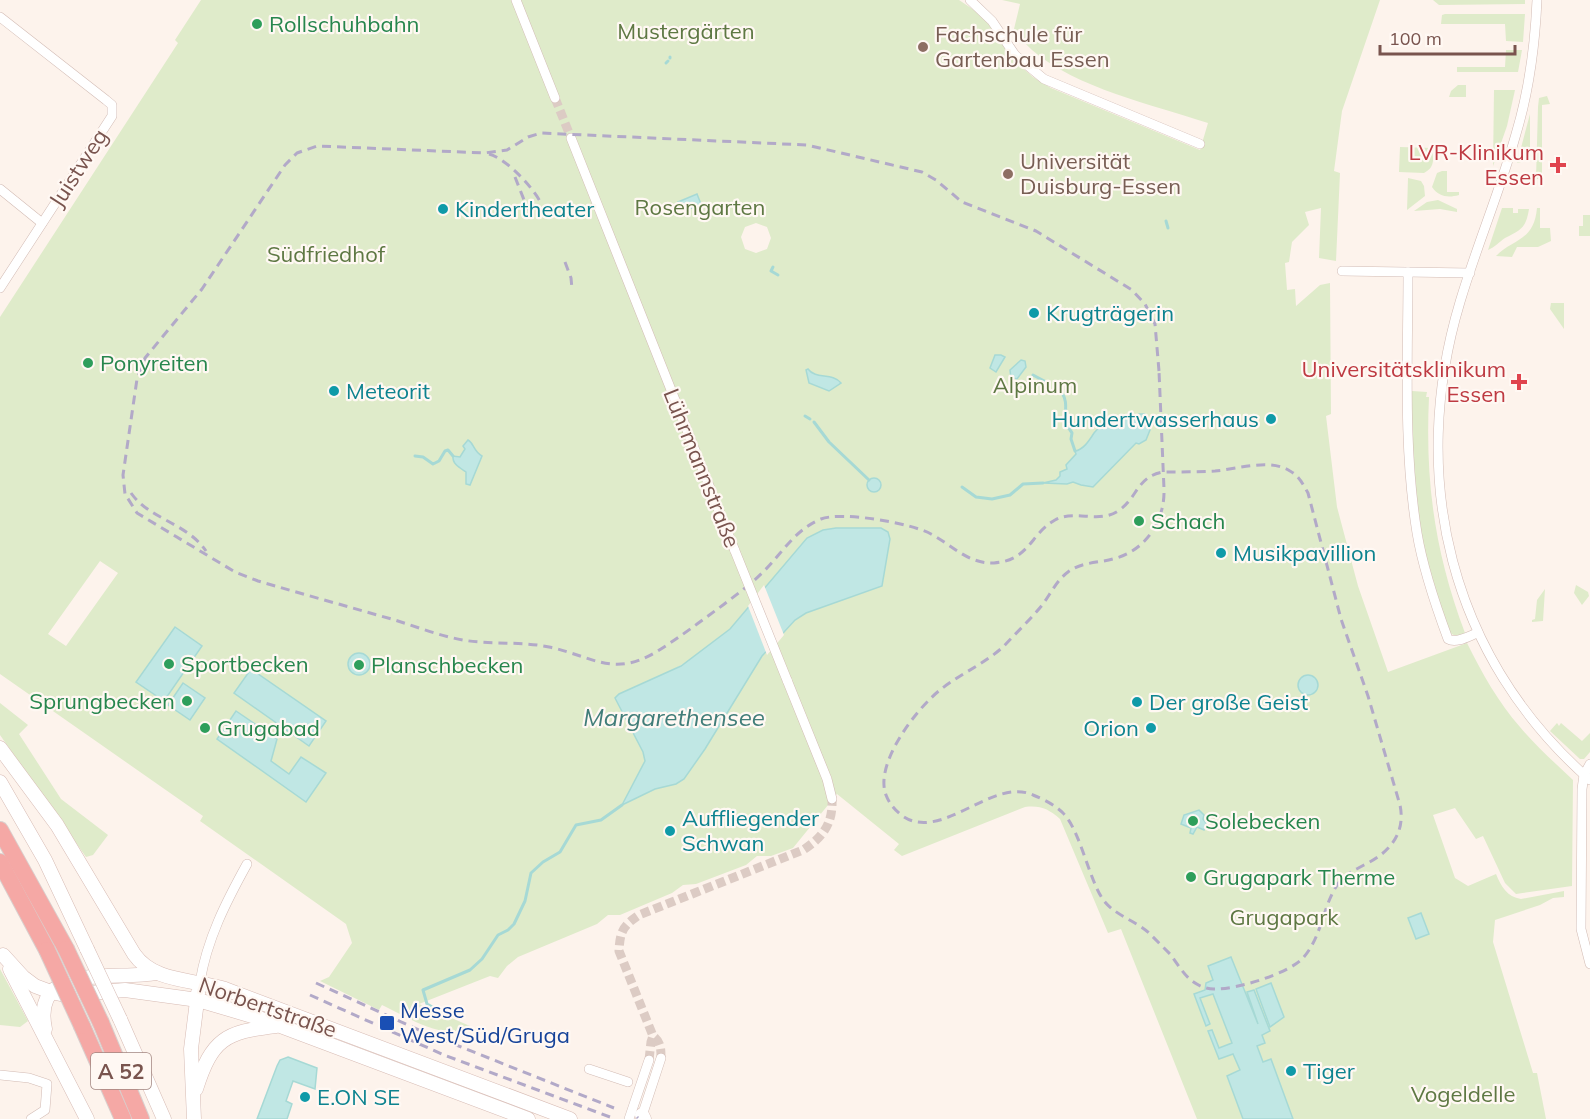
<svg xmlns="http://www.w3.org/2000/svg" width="1590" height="1119" font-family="Mulish,sans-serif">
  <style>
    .green { fill: #dfebca; fill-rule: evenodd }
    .water { fill: #c0e7e4; stroke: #a6d9d5; stroke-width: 1.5 }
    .pier { fill: #fdf3ec }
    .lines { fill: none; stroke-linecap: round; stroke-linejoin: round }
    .stream { stroke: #a6d9d5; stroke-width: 3 }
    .street-tunnel { stroke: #dccbc4; stroke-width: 9; stroke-dasharray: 9 4.5; stroke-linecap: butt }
    .street-casing { stroke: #d2bbb4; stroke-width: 10 }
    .secondary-casing { stroke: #d7bbb4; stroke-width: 15 }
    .highway-casing { stroke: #d9cfcd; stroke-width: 18 }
    .street { stroke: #fff; stroke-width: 9 }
    .secondary { stroke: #fff; stroke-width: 14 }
    .highway { stroke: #f5a8a5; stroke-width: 16 }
    .rail { stroke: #b2a9c8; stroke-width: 3; stroke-dasharray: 9 6; stroke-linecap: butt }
    .street-bridge-casing { stroke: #d2bbb4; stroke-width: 10; stroke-linecap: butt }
    .secondary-bridge-casing { stroke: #d7bbb4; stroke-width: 15; stroke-linecap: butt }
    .highway-bridge-casing { stroke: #d9cfcd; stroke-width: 18; stroke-linecap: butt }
    .street-bridge { stroke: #fff; stroke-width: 9 }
    .secondary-bridge { stroke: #fff; stroke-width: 14 }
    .highway-bridge { stroke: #f5a8a5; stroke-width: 16 }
    .leisure-dot { fill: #2e9e5b; stroke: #fff8f3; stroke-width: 2 }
    .education-dot { fill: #8d6e63; stroke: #fff8f3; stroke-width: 2 }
    .health-dot { fill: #e0444e; stroke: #fff8f3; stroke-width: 2 }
    .culture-dot { fill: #0f9aa8; stroke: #fff8f3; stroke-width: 2 }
    .transit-dot { fill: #1a4fb4; stroke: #fff8f3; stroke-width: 2 }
    .labels { text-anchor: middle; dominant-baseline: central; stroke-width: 4.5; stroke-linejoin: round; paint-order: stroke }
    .shield { fill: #fff8f3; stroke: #a18580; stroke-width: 1.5 }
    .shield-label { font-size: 21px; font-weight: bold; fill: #79544e }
    .leisure-label { font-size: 22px; fill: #27864d; stroke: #fff8f3; text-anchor: start }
    .park-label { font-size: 22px; fill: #5e7843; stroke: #fff8f3 }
    .education-label { font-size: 22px; fill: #785e54; stroke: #fff8f3; text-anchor: start }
    .health-label { font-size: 22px; fill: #be3a42; stroke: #fff8f3; text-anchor: end }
    .street-label { font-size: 22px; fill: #79544e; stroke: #fff8f3 }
    .culture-label { font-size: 22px; fill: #0d838f; stroke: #fff8f3; text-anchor: start }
    .transit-label { font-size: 22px; fill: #164399; stroke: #fff8f3; text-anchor: start }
    .water-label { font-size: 24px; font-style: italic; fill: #417d79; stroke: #fff8f3 }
  </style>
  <rect width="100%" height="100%" fill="#fdf3ec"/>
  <g class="green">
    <path d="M 201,0 L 959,0 L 983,16 L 1015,61 L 1033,77 L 1051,88 L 1200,150 L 1208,123 C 1153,105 1076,88 1032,50 C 1025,44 1020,36 1014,29 L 1020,4 L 1002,0 L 1380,0 L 1342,111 L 1334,171 L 1340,173 L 1336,261 L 1319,258 L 1321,208 L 1305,212 L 1309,225 L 1292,242 L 1289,262 L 1285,263 L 1287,290 L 1295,289 L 1296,306 L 1320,285 L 1330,283 L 1331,414 L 1326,416 L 1337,507 L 1358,586 L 1388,672 L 1467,643 C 1482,673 1498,702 1520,727 C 1536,746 1555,763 1573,780 L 1572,886 L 1516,894 L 1505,883 L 1483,836 L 1476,839 L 1455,808 L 1433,815 L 1455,878 L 1468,886 L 1496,874 C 1501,886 1507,897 1521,899 L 1564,891 L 1564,897 L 1553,898 L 1540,905 L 1495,920 L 1493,942 L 1533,1073 L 1537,1073 L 1546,1119 L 1197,1119 L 1121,929 L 1108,933 L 1060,819 C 1049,809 1040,805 1025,807 L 902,856 L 894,850 L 899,844 L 837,794 L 793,848 L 771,856 L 757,856 L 746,865 L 696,884 L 683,885 L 672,893 L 620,915 L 608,915 L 597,924 L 518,957 L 507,966 L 498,978 L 490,976 L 419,1004 L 470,1026 C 443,1042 408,1017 382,1005 L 379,1010 L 320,981 L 329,977 L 352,943 L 346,924 L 200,821 L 203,816 L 0,674 L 0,317 L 178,43 L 175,40 ZM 756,223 L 767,227 L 771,238 L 767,249 L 756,253 L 745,249 L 741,237 L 745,227 ZM 890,539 L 882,586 L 806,613 L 795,620 L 762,656 L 705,749 L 684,779 L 655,789 L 623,804 L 645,761 L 643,752 L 671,671 L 688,661 L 730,629 L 752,605 ZM 100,561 L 118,573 L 66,646 L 48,634 Z"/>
    <polygon points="1433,0 1525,0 1525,4 1439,5"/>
    <polygon points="1445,14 1525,14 1523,42 1506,41 1505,24 1441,24 1442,15"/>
    <polygon points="1506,50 1522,50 1518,72 1457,72 1457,67 1505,67"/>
    <polygon points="1458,85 1466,85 1466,97 1449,97 1451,91"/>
    <polygon points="1494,90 1515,90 1507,126 1493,166"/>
    <polygon points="1547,96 1550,104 1542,105 1542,179 1536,179 1538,107 1539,98"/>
    <polygon points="1530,114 1530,154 1521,154 1521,162 1517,163"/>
    <path d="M 1400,147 L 1432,148 C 1433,158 1436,167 1424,173 L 1399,172 Z"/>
    <path d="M 1442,171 L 1447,171 L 1447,192 L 1459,192 L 1459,195 C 1448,198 1439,197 1432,187 L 1437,173 Z"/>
    <polygon points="1408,178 1421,181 1424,186 1425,196 1407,210"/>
    <polygon points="1438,200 1457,209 1457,212 1440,209 1414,211 1427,202"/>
    <path d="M 1502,208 L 1513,208 L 1513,213 L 1518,213 L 1518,209 L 1529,209 C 1526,228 1521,230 1505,238 C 1499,242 1495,247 1488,250 Z"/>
    <path d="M 1537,208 L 1540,208 L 1540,228 L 1550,228 L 1551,241 L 1538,247 L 1517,247 L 1512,257 L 1496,256 C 1512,239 1534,242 1537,208 Z"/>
    <polygon points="1583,215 1590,215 1590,236 1579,236 1579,226 1583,226"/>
    <polygon points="1551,303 1564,303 1564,329 1550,309"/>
    <path d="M 1412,391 L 1427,392 L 1426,397 L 1429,397 C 1425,483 1435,553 1465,633 C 1458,636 1455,637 1449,632 C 1443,614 1435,595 1430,575 C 1413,516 1412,453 1412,391 Z"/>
    <polygon points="1576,585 1588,592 1589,596 1582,605 1574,593"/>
    <polygon points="1545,589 1543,621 1532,622 1532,620 1535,619 1537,600"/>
    <polygon points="0,703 28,725 19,734 61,799 108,835 93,855 86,857 0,735"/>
    <polygon points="1557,723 1559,726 1561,723 1582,741 1590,733 1590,752 1584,759 1580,759 1550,731"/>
    <polygon points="0,969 28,1021 20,1027 0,1025"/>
  </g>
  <g class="water">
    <polygon points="697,194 701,204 682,212 678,202"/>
    <polygon points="995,355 1001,355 1005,357 996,372 990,368"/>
    <path d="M 1021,360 L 1025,361 L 1026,367 L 1017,379 C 1012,378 1010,376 1010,370 Z"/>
    <path d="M 808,369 C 816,380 832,372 841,383 L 829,391 L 809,383 L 806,370 Z"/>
    <path d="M 1139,414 L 1144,414 L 1141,418 L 1142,421 L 1147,422 L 1150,430 L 1146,440 L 1139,444 L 1136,443 L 1093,487 L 1081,485 L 1073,482 L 1067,484 L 1043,483 L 1056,480 L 1060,476 L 1060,472 L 1067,469 L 1066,465 L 1076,454 L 1075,451 C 1083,450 1089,441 1094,433 C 1098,428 1104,423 1109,419 L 1117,421 L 1122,419 L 1137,419 Z"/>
    <path d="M 468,440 C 474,443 473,451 482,456 L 470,485 L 466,484 L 466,472 C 460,468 452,464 453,456 L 460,457 L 465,449 L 463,446 Z"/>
    <circle cx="874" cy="485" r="7"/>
    <polygon points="836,528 881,528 888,532 890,539 882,586 806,613 795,620 762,656 705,749 684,779 676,784 655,789 622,805 645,761 643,752 615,698 619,694 681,666 730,629 807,538 823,530"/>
    <polygon points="175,627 202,646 164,701 136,682"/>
    <circle cx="359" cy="664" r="11"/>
    <polygon points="251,669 326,721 309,746 234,693"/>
    <circle cx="1308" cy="685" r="10"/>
    <polygon points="183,683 205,698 190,720 168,705"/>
    <polygon points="236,711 277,739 271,761 289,774 301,757 326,773 306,802 217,739"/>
    <polygon points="1199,810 1204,815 1203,819 1206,823 1204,830 1197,827 1193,834 1190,833 1191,828 1181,824 1184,815"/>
    <polygon points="1421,913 1429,934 1416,939 1408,918"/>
    <polygon points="1231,957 1258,1024 1247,992 1254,990 1270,1031 1262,1035 1265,1043 1257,1046 1263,1062 1271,1059 1293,1119 1243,1119 1227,1076 1240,1070 1233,1054 1219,1059 1208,1031 1212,1030 1219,1048 1232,1043 1213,994 1200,998 1210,1024 1206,1026 1194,994 1205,990 1206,983 1213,980 1208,966"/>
    <polygon points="1271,983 1284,1017 1270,1027 1256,989"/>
    <polygon points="288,1057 317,1068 315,1089 293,1081 286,1101 292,1104 287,1119 257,1119 277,1066 280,1060"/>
  </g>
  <polygon class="pier" points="764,585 784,635 767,655 748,606"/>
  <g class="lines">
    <g class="stream">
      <polyline points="670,58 670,57"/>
      <polyline points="666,63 668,61"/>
      <polyline points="1166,221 1168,228"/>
      <polyline points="773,267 771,271 778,275"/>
      <polyline points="1033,375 1048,383"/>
      <path d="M 1062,393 C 1071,407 1059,416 1072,433 L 1071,439 L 1075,451"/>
      <polyline points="805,416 810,419"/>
      <polyline points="814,422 829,442 869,480"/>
      <polyline points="415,456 423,457 433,464 439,461 445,451 448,450 453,456"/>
      <polyline points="962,487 976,497 992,499 1010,495 1023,484 1043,483"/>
      <polyline points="447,1015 427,1004 423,990 470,970 482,959 498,935 508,930 514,924 525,901 531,873 543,862 560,852 576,825 601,820 622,805"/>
    </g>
    <g class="street-tunnel">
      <polyline points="555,98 571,138"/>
      <path d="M 661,1058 C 661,1049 661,1042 653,1036 L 619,951 C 620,931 623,926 639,915 L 803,850 C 823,837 833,824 832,799"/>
      <polyline points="649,1060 651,1042 653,1036"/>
    </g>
    <g class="street-casing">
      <g id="street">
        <polyline points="516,0 555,98"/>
        <polyline points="970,0 992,21 1015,55 1044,79 1200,144"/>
        <path d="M 1537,0 C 1535,45 1529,91 1516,134 C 1500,191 1477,245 1460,302 C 1407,478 1450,657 1590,780"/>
        <polyline points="0,17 106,100 112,105 112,116 0,288"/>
        <polyline points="571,138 735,551"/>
        <polyline points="0,189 42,223"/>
        <polyline points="1342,271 1470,273"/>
        <path d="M 1408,272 C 1408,358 1403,447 1417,533 C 1423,569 1435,604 1448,639 C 1456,644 1469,636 1477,633"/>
        <polyline points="787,680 827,779 832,799"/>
        <polyline points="1590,764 1584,775 1582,789 1581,929 1590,964"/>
        <path d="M 200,982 C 207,939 226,902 247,864"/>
        <polyline points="589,1069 628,1082"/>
        <polyline points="0,1075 29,1078 47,1084 45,1110 31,1119"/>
        <polyline points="629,1119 649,1060"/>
        <polyline points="641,1119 661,1058"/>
      </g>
    </g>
    <g class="secondary-casing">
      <g id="secondary">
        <path d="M 0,748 L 57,825 L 134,954 C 154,983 194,979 225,989 L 570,1119"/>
        <polyline points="0,782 45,860 87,949"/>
        <polyline points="3,955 23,977 35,986 51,992 65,995 125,990 198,1000 259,1018 528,1119"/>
        <polyline points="10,969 87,1119"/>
        <polyline points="120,1019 164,1119"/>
        <path d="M 45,1029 C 31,961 117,981 156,973"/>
        <path d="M 196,1089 C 212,1039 225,1032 276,1026"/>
        <polyline points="642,1115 644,1119"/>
        <polyline points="194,1119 191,1049 198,993"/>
      </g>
    </g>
    <g class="highway-casing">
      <g id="highway">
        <polyline points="0,830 66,949"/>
        <polyline points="0,862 47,950"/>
        <polyline points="101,1023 141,1119"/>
        <polyline points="82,1026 123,1119"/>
      </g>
    </g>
    <use href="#street" class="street"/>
    <use href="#secondary" class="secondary"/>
    <use href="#highway" class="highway"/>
    <g class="rail">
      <path d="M 489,154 C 507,159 534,188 542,205"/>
      <polyline points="515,177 528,210"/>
      <polyline points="565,262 571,278 572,289"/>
      <path d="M 1159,371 L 1155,324 L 1145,304 L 1132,290 L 1036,231 L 962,202 L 936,180 L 922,172 L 807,145 L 541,133 L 528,137 L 507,150 L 484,153 L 317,146 L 297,153 L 285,165 L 202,289 L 145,358 L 137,379 L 123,475 L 125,494 L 137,513 L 235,572 L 258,581 C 303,594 349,607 395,620 C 417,627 440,636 463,640 C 491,645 521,641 549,647 C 592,656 613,678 656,652 C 679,638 701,621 723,605 C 736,595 750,585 762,573 C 782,554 794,530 821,519 C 842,511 911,523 931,534 C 952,545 968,564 994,563 C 1030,560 1030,534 1055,520 C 1075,509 1098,524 1118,511 C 1138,498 1136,477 1163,472 C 1180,472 1198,472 1215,471 C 1238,469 1270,458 1290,471 C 1299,476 1303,484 1308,493 L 1341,619 L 1368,696 L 1400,805 C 1406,834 1389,853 1364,865 C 1355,870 1347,873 1340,881 C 1322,904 1323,937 1302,959 C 1287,974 1235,990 1214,989 C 1206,989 1199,986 1192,981 C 1183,974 1177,963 1170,954 C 1163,947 1156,940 1149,933 C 1135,920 1113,915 1102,898 C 1088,876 1080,830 1063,813 C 1055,805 1043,799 1033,795 C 992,776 939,846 900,814 C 894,809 889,803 886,795 C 874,764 916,709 940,690 C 960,674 984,664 1003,647 C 1016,633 1031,619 1043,604 C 1051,593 1057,580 1068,572 C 1081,562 1098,563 1113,559 C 1145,551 1165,522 1164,489 L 1159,371"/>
      <path d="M 131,493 C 149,519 187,523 206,551"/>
      <polyline points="316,983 421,1031 614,1108"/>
      <polyline points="310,995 444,1055 610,1117"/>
      <polyline points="637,1117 638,1118"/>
    </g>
    <g class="street-bridge-casing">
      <polyline id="street-bridge" points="735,551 787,680"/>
    </g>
    <g class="secondary-bridge-casing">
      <polyline id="secondary-bridge" points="87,949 120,1019"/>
    </g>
    <g class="highway-bridge-casing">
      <g id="highway-bridge">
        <polyline points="66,949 101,1023"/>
        <polyline points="47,950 82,1026"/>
      </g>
    </g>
    <use href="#street-bridge" class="street-bridge"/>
    <use href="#secondary-bridge" class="secondary-bridge"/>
    <use href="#highway-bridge" class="highway-bridge"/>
  </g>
  <g class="leisure-dot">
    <circle cx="257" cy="24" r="6"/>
    <circle cx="88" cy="363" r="6"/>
    <circle cx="1139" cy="521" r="6"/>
    <circle cx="169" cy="664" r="6"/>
    <circle cx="359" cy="665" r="6"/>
    <circle cx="187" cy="701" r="6"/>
    <circle cx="205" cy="728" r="6"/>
    <circle cx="1193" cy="821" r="6"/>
    <circle cx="1191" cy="877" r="6"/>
  </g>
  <g class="education-dot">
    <circle cx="923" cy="47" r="6"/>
    <circle cx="1008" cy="174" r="6"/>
  </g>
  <g class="health-dot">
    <path d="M1555 156h6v6h6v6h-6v6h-6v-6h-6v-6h6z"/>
    <path d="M1516 373h6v6h6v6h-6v6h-6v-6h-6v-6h6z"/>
  </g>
  <g class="culture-dot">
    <circle cx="443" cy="209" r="6"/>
    <circle cx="1034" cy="313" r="6"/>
    <circle cx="334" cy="391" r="6"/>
    <circle cx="1271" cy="419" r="6"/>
    <circle cx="1221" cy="553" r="6"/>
    <circle cx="1137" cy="702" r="6"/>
    <circle cx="1151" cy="728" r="6"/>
    <circle cx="670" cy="831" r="6"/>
    <circle cx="1291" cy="1071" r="6"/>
    <circle cx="305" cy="1097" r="6"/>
  </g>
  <rect class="transit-dot" x="379" y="1015" width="16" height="16" rx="3"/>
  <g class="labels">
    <rect class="shield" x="91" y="1053" width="60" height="36" rx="4.5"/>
    <g class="shield-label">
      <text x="121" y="1071">A 52</text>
    </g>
    <g class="leisure-label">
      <text x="269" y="24">Rollschuhbahn</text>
      <text x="100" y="363">Ponyreiten</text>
      <text x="1151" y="521">Schach</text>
      <text x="181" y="664">Sportbecken</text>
      <text x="371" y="665">Planschbecken</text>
      <text x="175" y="701" text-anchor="end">Sprungbecken</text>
      <text x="217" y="728">Grugabad</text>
      <text x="1205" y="821">Solebecken</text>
      <text x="1203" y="877">Grugapark Therme</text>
    </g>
    <g class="park-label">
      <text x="686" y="31">Mustergärten</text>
      <text x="700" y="207">Rosengarten</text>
      <text x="326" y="254">Südfriedhof</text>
      <text x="1035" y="385">Alpinum</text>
      <text x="1284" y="917">Grugapark</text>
      <text x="1463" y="1094">Vogeldelle</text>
    </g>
    <g class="education-label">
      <text x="935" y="34">Fachschule für<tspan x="935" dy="25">Gartenbau Essen</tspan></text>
      <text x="1020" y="161">Universität<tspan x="1020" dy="25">Duisburg-Essen</tspan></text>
    </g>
    <g class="health-label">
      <text x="1544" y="152">LVR-Klinikum<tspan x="1544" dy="25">Essen</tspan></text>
      <text x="1506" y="369">Universitätsklinikum<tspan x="1506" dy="25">Essen</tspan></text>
    </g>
    <g class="street-label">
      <text transform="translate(78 168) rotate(-57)">Juistweg</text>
      <text transform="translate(702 468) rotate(68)">Lührmannstraße</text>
      <text transform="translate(268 1007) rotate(19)">Norbertstraße</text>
    </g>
    <g class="culture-label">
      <text x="455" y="209">Kindertheater</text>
      <text x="1046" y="313">Krugträgerin</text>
      <text x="346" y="391">Meteorit</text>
      <text x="1259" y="419" text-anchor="end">Hundertwasserhaus</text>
      <text x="1233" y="553">Musikpavillion</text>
      <text x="1149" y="702">Der große Geist</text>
      <text x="1139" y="728" text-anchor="end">Orion</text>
      <text x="682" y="818">Auffliegender<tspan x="682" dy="25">Schwan</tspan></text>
      <text x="1303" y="1071">Tiger</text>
      <text x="317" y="1097">E.ON SE</text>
    </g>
    <g class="transit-label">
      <text x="400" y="1010">Messe<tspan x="400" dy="25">West/Süd/Gruga</tspan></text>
    </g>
    <g class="water-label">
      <text x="674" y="717">Margarethensee</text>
    </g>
  </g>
  <path d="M1380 45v9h135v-9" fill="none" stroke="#79544e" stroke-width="3"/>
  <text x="1389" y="45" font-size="18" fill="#79544e" stroke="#fff8f3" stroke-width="4.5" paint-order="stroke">100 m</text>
</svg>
